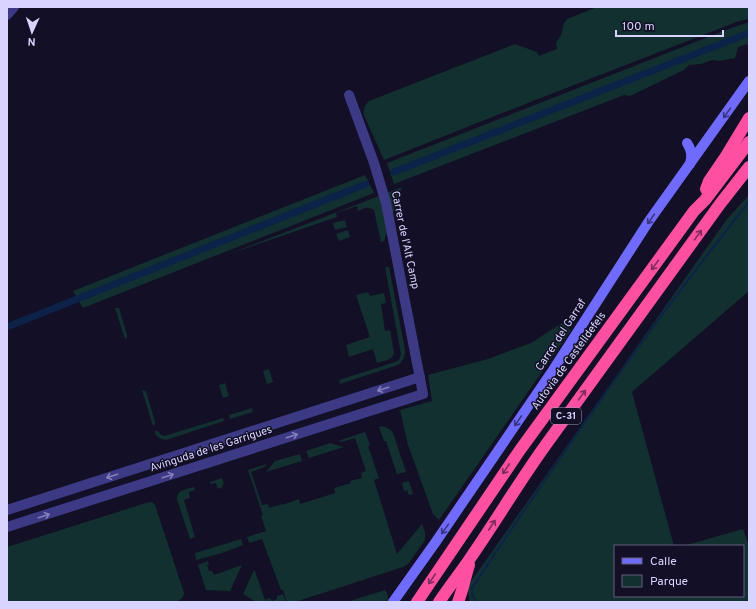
<svg xmlns="http://www.w3.org/2000/svg" width="756" height="609" font-family="Overpass,sans-serif">
  <style>
    .green { fill: #12302f }
    .lines { fill: none; stroke-linecap: round; stroke-linejoin: round }
    .stream { stroke: #0c2248; stroke-width: 2 }
    .canal { stroke: #0c2248; stroke-width: 7 }
    .tertiary { stroke: #3d3a85; stroke-width: 10 }
    .secondary { stroke: #6f6bff; stroke-width: 10 }
    .motorway { stroke: #ff4fa3; stroke-width: 12 }
    .oneway { stroke: #38347d }
    .oneway2 { stroke: #7d2c5e }
    .oneway3 { stroke: #837fbc }
    .labels { text-anchor: middle; dominant-baseline: central; stroke-width: 3; stroke-linejoin: round; paint-order: stroke }
    .shield { fill: #130f26; stroke: #9e99be; stroke-width: 1 }
    .shield-label { font-size: 10px; font-weight: bold; fill: #d9d4ff }
    .street-label { font-size: 11px; fill: #d9d4ff; stroke: #130f26 }
  </style>
  <rect width="100%" height="100%" fill="#130f26"/>
  <g class="green">
    <path d="M 597,7 L 749,7 L 749,19 L 739,21 L 533,101 L 384,160 L 364,115 C 363,109 365,105 369,101 L 515,44 L 537,52 L 539,56 L 557,49 L 556,43 L 561,35 L 564,23 L 567,19 Z"/>
    <polygon points="749,22 749,47 747,44 738,47 735,58 719,61 712,60 701,64 689,65 684,70 630,96 624,95 394,184 387,163 726,30"/>
    <polygon points="365,175 374,193 83,308 73,291"/>
    <path d="M 402,187 L 384,241 L 381,242 L 374,210 C 368,206 364,208 358,211 L 357,206 L 336,213 L 337,217 L 226,255 Z"/>
    <polygon points="749,195 749,291 632,392 674,546 615,546 615,596 743,596 743,546 683,546 743,529 749,546 749,602 470,602 467,587 727,219"/>
    <polygon points="345,220 347,227 335,230 333,223"/>
    <polygon points="348,230 350,237 339,241 336,234"/>
    <path d="M 385,267 L 389,267 L 405,350 C 405,357 403,361 398,365 L 340,384 L 339,380 L 395,362 L 399,360 L 401,354 Z"/>
    <path d="M 368,292 L 370,296 L 384,293 L 386,303 L 381,304 L 385,331 L 390,330 L 394,353 C 393,360 384,361 377,363 L 373,349 L 349,357 L 346,345 L 370,337 L 356,295 Z"/>
    <polygon points="115,308 119,308 127,335 127,337 125,339"/>
    <polygon points="562,323 571,330 439,520 433,514 408,445 400,410 432,401 428,375 488,359 531,343"/>
    <polygon points="269,369 273,382 267,384 263,371"/>
    <polygon points="225,383 229,396 223,398 219,385"/>
    <polygon points="142,390 146,391 155,422 155,424 153,426"/>
    <polygon points="252,408 253,412 230,419 229,415"/>
    <polygon points="223,418 224,421 166,440 159,438 155,434 155,431 158,431 161,435 164,436"/>
    <path d="M 381,426 C 387,427 390,429 393,433 L 406,472 L 397,474 L 386,441 L 384,441 L 379,427 Z"/>
    <polygon points="365,432 370,445 368,446 379,478 374,480 397,554 422,524 425,532 425,540 409,563 403,567 295,602 287,602 283,590 281,590 262,539 249,543 247,537 266,531 261,516 263,515 248,470 267,464 264,467 251,472 262,505 268,504 269,508 282,504 282,505 299,499 300,504 335,493 334,488 351,483 350,481 362,478 361,473 366,471 355,438 342,442 338,441"/>
    <polygon points="330,443 344,447 309,458 306,451"/>
    <polygon points="300,454 302,461 266,472 275,461"/>
    <polygon points="222,478 224,484 222,485 223,487 218,489 216,483 210,484 210,482"/>
    <polygon points="409,481 413,494 409,495 407,490 404,491 402,483"/>
    <path d="M 194,487 L 195,490 L 189,492 L 190,498 L 184,500 L 195,537 L 190,539 L 177,499 C 178,489 185,490 194,487 Z"/>
    <polygon points="152,502 155,505 184,593 183,597 177,602 8,602 7,547 146,503"/>
    <polygon points="241,539 243,545 222,553 196,560 195,553"/>
    <polygon points="208,561 209,564 207,565 209,571 212,571 214,575 242,565 230,591 206,590 198,565"/>
    <polygon points="254,570 255,571 265,600 270,598 272,601 277,599 277,596 283,594 286,602 256,602 243,594"/>
    <path d="M 385,590 C 388,594 389,597 387,602 L 347,602 Z"/>
  </g>
  <g class="lines">
    <path class="stream" d="M 476,602 L 472,593 L 472,588 C 560,456 650,325 749,202"/>
    <g class="canal">
      <polyline points="394,172 749,33"/>
      <polyline points="7,327 366,184"/>
    </g>
    <g class="tertiary">
      <polyline points="7,15 14,7"/>
      <polyline points="7,510 420,377"/>
      <polyline points="7,527 423,394 386,203 374,163 349,95"/>
    </g>
    <g class="secondary">
      <path d="M 687,143 C 692,151 692,156 690,164"/>
      <polyline points="393,602 435,543 553,370 649,221 749,81"/>
    </g>
    <g class="motorway">
      <polyline points="706,189 709,181 726,156 749,118"/>
      <polyline points="417,602 520,450 694,211 705,200 749,142"/>
      <path d="M 439,602 C 449,587 461,572 471,557 C 498,518 522,477 550,439 L 720,204 L 749,167"/>
      <path d="M 458,602 C 463,590 465,577 469,565"/>
    </g>
  </g>
  <defs><path id="oneway-shaft" d="M-6 0H5M1.5-3L5.5 0L1.5 3" fill="none" stroke-width="1.6" stroke-linecap="round" stroke-linejoin="round"/></defs>
  <g class="oneway">
    <use href="#oneway-shaft" transform="translate(727 113) rotate(125)"/>
    <use href="#oneway-shaft" transform="translate(651 219) rotate(125)"/>
    <use href="#oneway-shaft" transform="translate(518 421) rotate(124)"/>
    <use href="#oneway-shaft" transform="translate(445 529) rotate(125)"/>
  </g>
  <g class="oneway2">
    <use href="#oneway-shaft" transform="translate(698 235) rotate(-54)"/>
    <use href="#oneway-shaft" transform="translate(655 265) rotate(126)"/>
    <use href="#oneway-shaft" transform="translate(582 395) rotate(-54)"/>
    <use href="#oneway-shaft" transform="translate(506 469) rotate(124)"/>
    <use href="#oneway-shaft" transform="translate(492 525) rotate(-57)"/>
    <use href="#oneway-shaft" transform="translate(432 579) rotate(124)"/>
  </g>
  <g class="oneway3">
    <use href="#oneway-shaft" transform="translate(383 389) rotate(162)"/>
    <use href="#oneway-shaft" transform="translate(292 436) rotate(-18)"/>
    <use href="#oneway-shaft" transform="translate(112 476) rotate(162)"/>
    <use href="#oneway-shaft" transform="translate(168 476) rotate(-18)"/>
    <use href="#oneway-shaft" transform="translate(44 516) rotate(-18)"/>
  </g>
  <g class="labels">
    <rect class="shield" x="551" y="408" width="30" height="16" rx="3"/>
    <g class="shield-label">
      <text x="566" y="416">C-31</text>
    </g>
    <g class="street-label">
      <text transform="translate(405 240) rotate(78)">Carrer de l'Alt Camp</text>
      <text transform="translate(561 335) rotate(-57)">Carrer del Garraf</text>
      <text transform="translate(569 361) rotate(-54)">Autovia de Castelldefels</text>
      <text transform="translate(211 449) rotate(-18)">Avinguda de les Garrigues</text>
    </g>
  </g>
  <rect width="756" height="609" fill="none" stroke="#d9d4ff" stroke-width="16"/>
  <rect x="614" y="545" width="130" height="52" fill="#130f26" stroke="#625e7d"/>
  <rect x="622" y="558" width="20" height="6" fill="#6f6bff" stroke="#625e7d"/>
  <text x="650" y="565" font-size="12" fill="#d9d4ff">Calle</text>
  <rect x="622" y="575" width="20" height="12" fill="#12302f" stroke="#625e7d"/>
  <text x="650" y="585" font-size="12" fill="#d9d4ff">Parque</text>
  <g transform="translate(32 32) rotate(183)" stroke="#130f26" stroke-width="3" paint-order="stroke">
  <path d="M0-3L7 15L0 10L-7 15Z" fill="#d9d4ff"/>
  <text y="-6" font-size="11" font-weight="bold" text-anchor="middle" fill="#d9d4ff">N</text>
  </g>
  <path d="M616 30v6h107v-6" fill="none" stroke="#d9d4ff" stroke-width="2"/>
  <text x="622" y="30" font-size="12" fill="#d9d4ff" stroke="#130f26" stroke-width="3" paint-order="stroke">100 m</text>
</svg>
